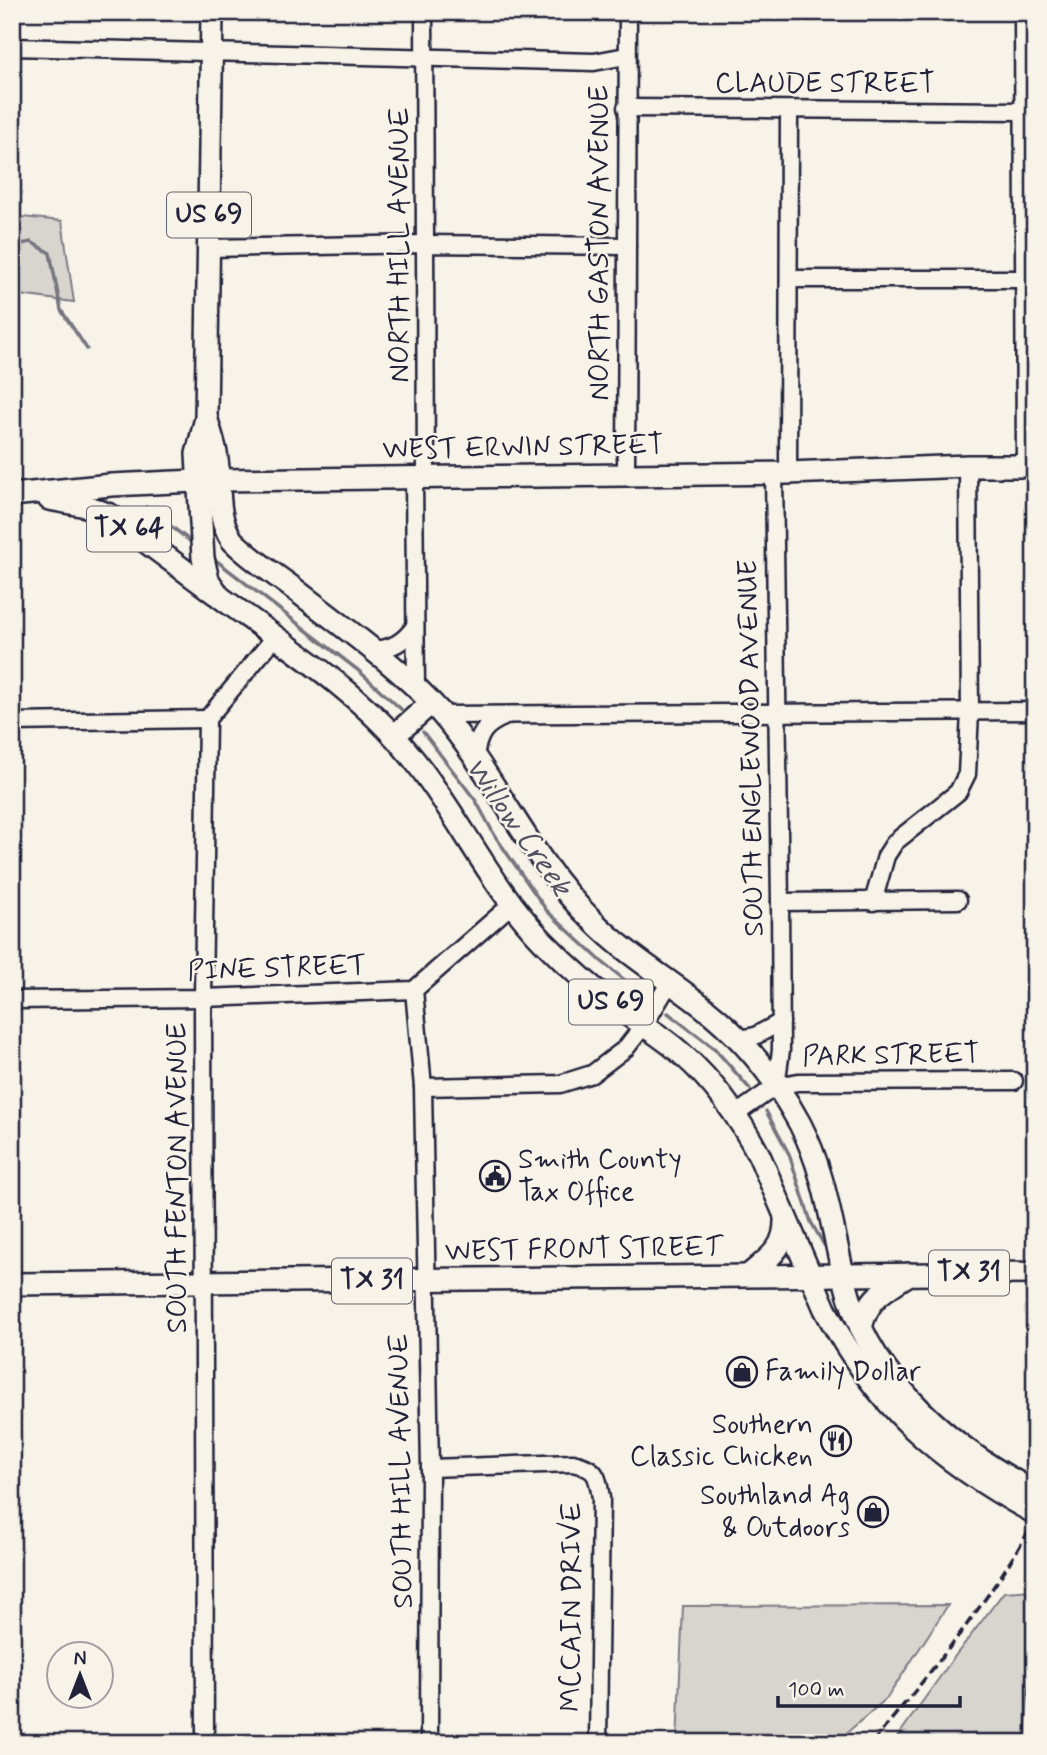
<svg xmlns="http://www.w3.org/2000/svg" width="1047" height="1755" font-family="Mynerve,sans-serif">
  <style>
    .green { fill: #d8d5cf; stroke: #7d7c85; stroke-width: 2 }
    .lines { fill: none; stroke-linecap: round; stroke-linejoin: round }
    .stream { stroke: #76747f; stroke-width: 3.5 }
    .minor-casing { stroke: #22223b; stroke-width: 21 }
    .major-casing { stroke: #22223b; stroke-width: 26 }
    .minor { stroke: #f7f3e8; stroke-width: 16 }
    .major { stroke: #f7f3e8; stroke-width: 21 }
    .rail { stroke: #22223b; stroke-width: 3.5; stroke-dasharray: 10 5; stroke-linecap: butt }
    .labels { text-anchor: middle; dominant-baseline: central; stroke-width: 5; stroke-linejoin: round; paint-order: stroke }
    .shield { fill: #f7f3e8; stroke: #62616f; stroke-width: 2 }
    .shield-label { font-size: 26px; font-weight: bold; fill: #22223b }
    .street-label { font-size: 28px; fill: #22223b; stroke: #f7f3e8 }
    .poi-label { font-size: 28px; fill: #22223b; stroke: #f7f3e8; text-anchor: start }
    .water-label { font-size: 30px; font-style: italic; fill: #535263; stroke: #f7f3e8 }
  </style>
  <rect width="100%" height="100%" fill="#f7f3e8"/>
  <filter id="ink" filterUnits="userSpaceOnUse"><feTurbulence type="fractalNoise" baseFrequency=".0143" numOctaves="2"/><feDisplacementMap in="SourceGraphic" scale="14" xChannelSelector="R" yChannelSelector="G"/><feConvolveMatrix kernelMatrix="1 2 1 2 8 2 1 2 1" color-interpolation-filters="sRGB"/></filter>
  <g filter="url(#ink)">
    <g class="green">
      <polygon points="12,216 62,221 74,302 12,294"/>
      <polygon points="1034,1590 1025,1743 893,1743 952,1660 1004,1592"/>
      <polygon points="948,1605 887,1698 835,1743 677,1743 683,1606"/>
    </g>
    <g class="lines">
      <g class="stream">
        <polyline points="12,246 31,242 50,253 61,310 87,349"/>
        <polyline points="146,507 194,544"/>
        <polyline points="213,558 359,671 402,710"/>
        <polyline points="423,732 476,801 495,836 547,911 601,961 647,998"/>
        <polyline points="668,1013 715,1049 750,1089"/>
        <polyline points="766,1111 789,1154 811,1222 824,1245"/>
      </g>
      <g class="minor-casing">
        <g id="minor">
          <polyline points="424,12 426,477"/>
          <polyline points="1023,12 1025,466"/>
          <polyline points="12,47 594,62 626,56"/>
          <polyline points="626,108 1023,111"/>
          <polyline points="208,248 427,244 627,246"/>
          <polyline points="789,279 1025,279"/>
          <polyline points="774,473 780,902 781,1050 776,1086"/>
          <polyline points="788,473 789,110"/>
          <polyline points="626,474 628,12"/>
          <polyline points="414,478 416,688"/>
          <path d="M 372,650 C 392,649 404,642 415,626"/>
          <polyline points="442,715 1035,711"/>
          <polyline points="12,722 207,719"/>
          <path d="M 475,757 C 478,735 484,725 504,717"/>
          <polyline points="780,902 958,900"/>
          <polyline points="873,902 886,856 895,842 958,792 967,774 970,712 968,466"/>
          <polyline points="414,990 423,1087 430,1468 429,1743"/>
          <polyline points="12,1000 203,998 414,990 511,905"/>
          <polyline points="739,1039 755,1036 781,1022"/>
          <polyline points="423,1087 560,1084 592,1074 626,1048 644,1025 670,982"/>
          <polyline points="736,1114 776,1086 798,1082 1014,1081"/>
          <path d="M 430,1468 L 573,1463 C 597,1469 597,1474 601,1498 L 598,1743"/>
          <polyline points="205,1743 203,998 207,719 275,637"/>
        </g>
      </g>
      <g class="major-casing">
        <g id="major">
          <path d="M 212,12 L 206,418 L 197,454 L 203,558 L 208,580 L 220,597 C 286,645 360,692 411,756 C 459,815 490,886 543,941 C 570,969 600,995 631,1017 C 649,1029 667,1040 683,1055 C 715,1083 739,1117 759,1155 L 825,1309 C 876,1407 939,1461 1035,1513"/>
          <path d="M 207,420 C 210,431 214,442 216,453 C 222,483 214,513 232,540 C 249,558 273,573 293,588 C 343,627 397,664 440,712 C 497,777 529,858 591,919 C 624,953 665,977 702,1006 C 742,1037 776,1079 800,1124 C 829,1180 832,1238 849,1296 C 875,1384 956,1451 1035,1492"/>
          <polyline points="12,495 111,485 217,480 788,473 968,466 1035,466"/>
          <polyline points="49,499 86,506 110,515 216,594"/>
          <polyline points="394,736 431,703"/>
          <path d="M 749,1275 C 770,1257 786,1248 785,1218"/>
          <polyline points="12,1284 1030,1273 1035,1270"/>
          <path d="M 861,1328 C 868,1297 884,1291 909,1274"/>
        </g>
      </g>
      <use href="#minor" class="minor"/>
      <use href="#major" class="major"/>
      <path class="rail" d="M 872,1743 C 931,1672 990,1601 1035,1520"/>
    </g>
  </g>
  <defs>
    <g id="civic-ring" transform="scale(1.575)"><circle r="9.5" fill="#f7f3e8" stroke="#22223b" stroke-width="1.5"/><path d="M-.6-6.5H3V-4.5H.6V-3L4-1V1h2V6H-6V1h2V-1L-.6-3ZM-1.2 2.5V6h2.4V2.5Z" fill="#22223b"/></g>
    <g id="shop-ring" transform="scale(1.575)"><circle r="9.5" fill="#f7f3e8" stroke="#22223b" stroke-width="1.5"/><path d="M-5-2.5h2.3a2.7 3.5 0 0 1 5.4 0H5L5.5 6h-11ZM-1.5-2.5h3a1.5 2.3 0 0 0-3 0Z" fill="#22223b"/></g>
    <g id="restaurant-ring" transform="scale(1.575)"><circle r="9.5" fill="#f7f3e8" stroke="#22223b" stroke-width="1.5"/><path d="M-5-6h1v4h1v-4h1v4h1v-4h1v5L-1.5 .5V6h-2V.5L-5-1ZM5-6V6H3V1.5H1.5Q1.5-4 5-6Z" fill="#22223b"/></g>
  </defs>
  <g fill-rule="evenodd">
    <use href="#civic-ring" x="495" y="1176"/>
    <use href="#shop-ring" x="742" y="1372"/>
    <use href="#restaurant-ring" x="836" y="1441"/>
    <use href="#shop-ring" x="873" y="1512"/>
  </g>
  <g class="labels">
    <g class="shield">
      <rect x="167" y="192.5" width="84" height="45" rx="5"/>
      <rect x="87" y="506.5" width="84" height="45" rx="5"/>
      <rect x="569" y="979.5" width="84" height="45" rx="5"/>
      <rect x="929" y="1250.5" width="80" height="45" rx="5"/>
      <rect x="332" y="1258.5" width="80" height="45" rx="5"/>
    </g>
    <g class="shield-label">
      <text x="209" y="215">US 69</text>
      <text x="129" y="529">TX 64</text>
      <text x="611" y="1002">US 69</text>
      <text x="969" y="1273">TX 31</text>
      <text x="372" y="1281">TX 31</text>
    </g>
    <g class="street-label">
      <text x="825" y="84">CLAUDE STREET</text>
      <text transform="translate(600 243) rotate(-90)">NORTH GASTON AVENUE</text>
      <text transform="translate(400 245) rotate(-90)">NORTH HILL AVENUE</text>
      <text transform="translate(523 448) rotate(-1)">WEST ERWIN STREET</text>
      <text transform="translate(752 748) rotate(-91)">SOUTH ENGLEWOOD AVENUE</text>
      <text transform="translate(277 969) rotate(-2)">PINE STREET</text>
      <text transform="translate(891 1056) rotate(-1)">PARK STREET</text>
      <text transform="translate(178 1178) rotate(-90)">SOUTH FENTON AVENUE</text>
      <text transform="translate(584 1250) rotate(-1)">WEST FRONT STREET</text>
      <text transform="translate(402 1471) rotate(-91)">SOUTH HILL AVENUE</text>
      <text transform="translate(572 1607) rotate(-90)">MCCAIN DRIVE</text>
    </g>
    <g class="poi-label">
      <text x="518" y="1160">Smith County<tspan x="518" dy="32">Tax Office</tspan></text>
      <text x="765" y="1372">Family Dollar</text>
      <text x="813" y="1425" text-anchor="end">Southern<tspan x="813" dy="32">Classic Chicken</tspan></text>
      <text x="850" y="1496" text-anchor="end">Southland Ag<tspan x="850" dy="32">&amp; Outdoors</tspan></text>
    </g>
    <g class="water-label">
      <text transform="translate(518 827) rotate(55)">Willow Creek</text>
    </g>
  </g>
  <rect width="1047" height="1755" fill="none" stroke="#f7f3e8" stroke-width="42"/>
  <rect x="21" y="21" width="1005" height="1713" fill="none" stroke="#22223b" stroke-width="2.5" filter="url(#ink)"/>
  <g transform="translate(80 1675)"><circle r="33" fill="#f7f3e8" stroke="#a29fa3" stroke-width="2"/>
  <path d="M0-5L12 26L0 18L-12 26Z" fill="#22223b"/>
  <text y="-10" font-size="19" font-weight="bold" text-anchor="middle" fill="#22223b">N</text>
  </g>
  <path d="M778 1696v10h182v-10" fill="none" stroke="#22223b" stroke-width="3.5"/>
  <text x="788" y="1696" font-size="21" fill="#22223b" stroke="#f7f3e8" stroke-width="5" paint-order="stroke">100 m</text>
</svg>
